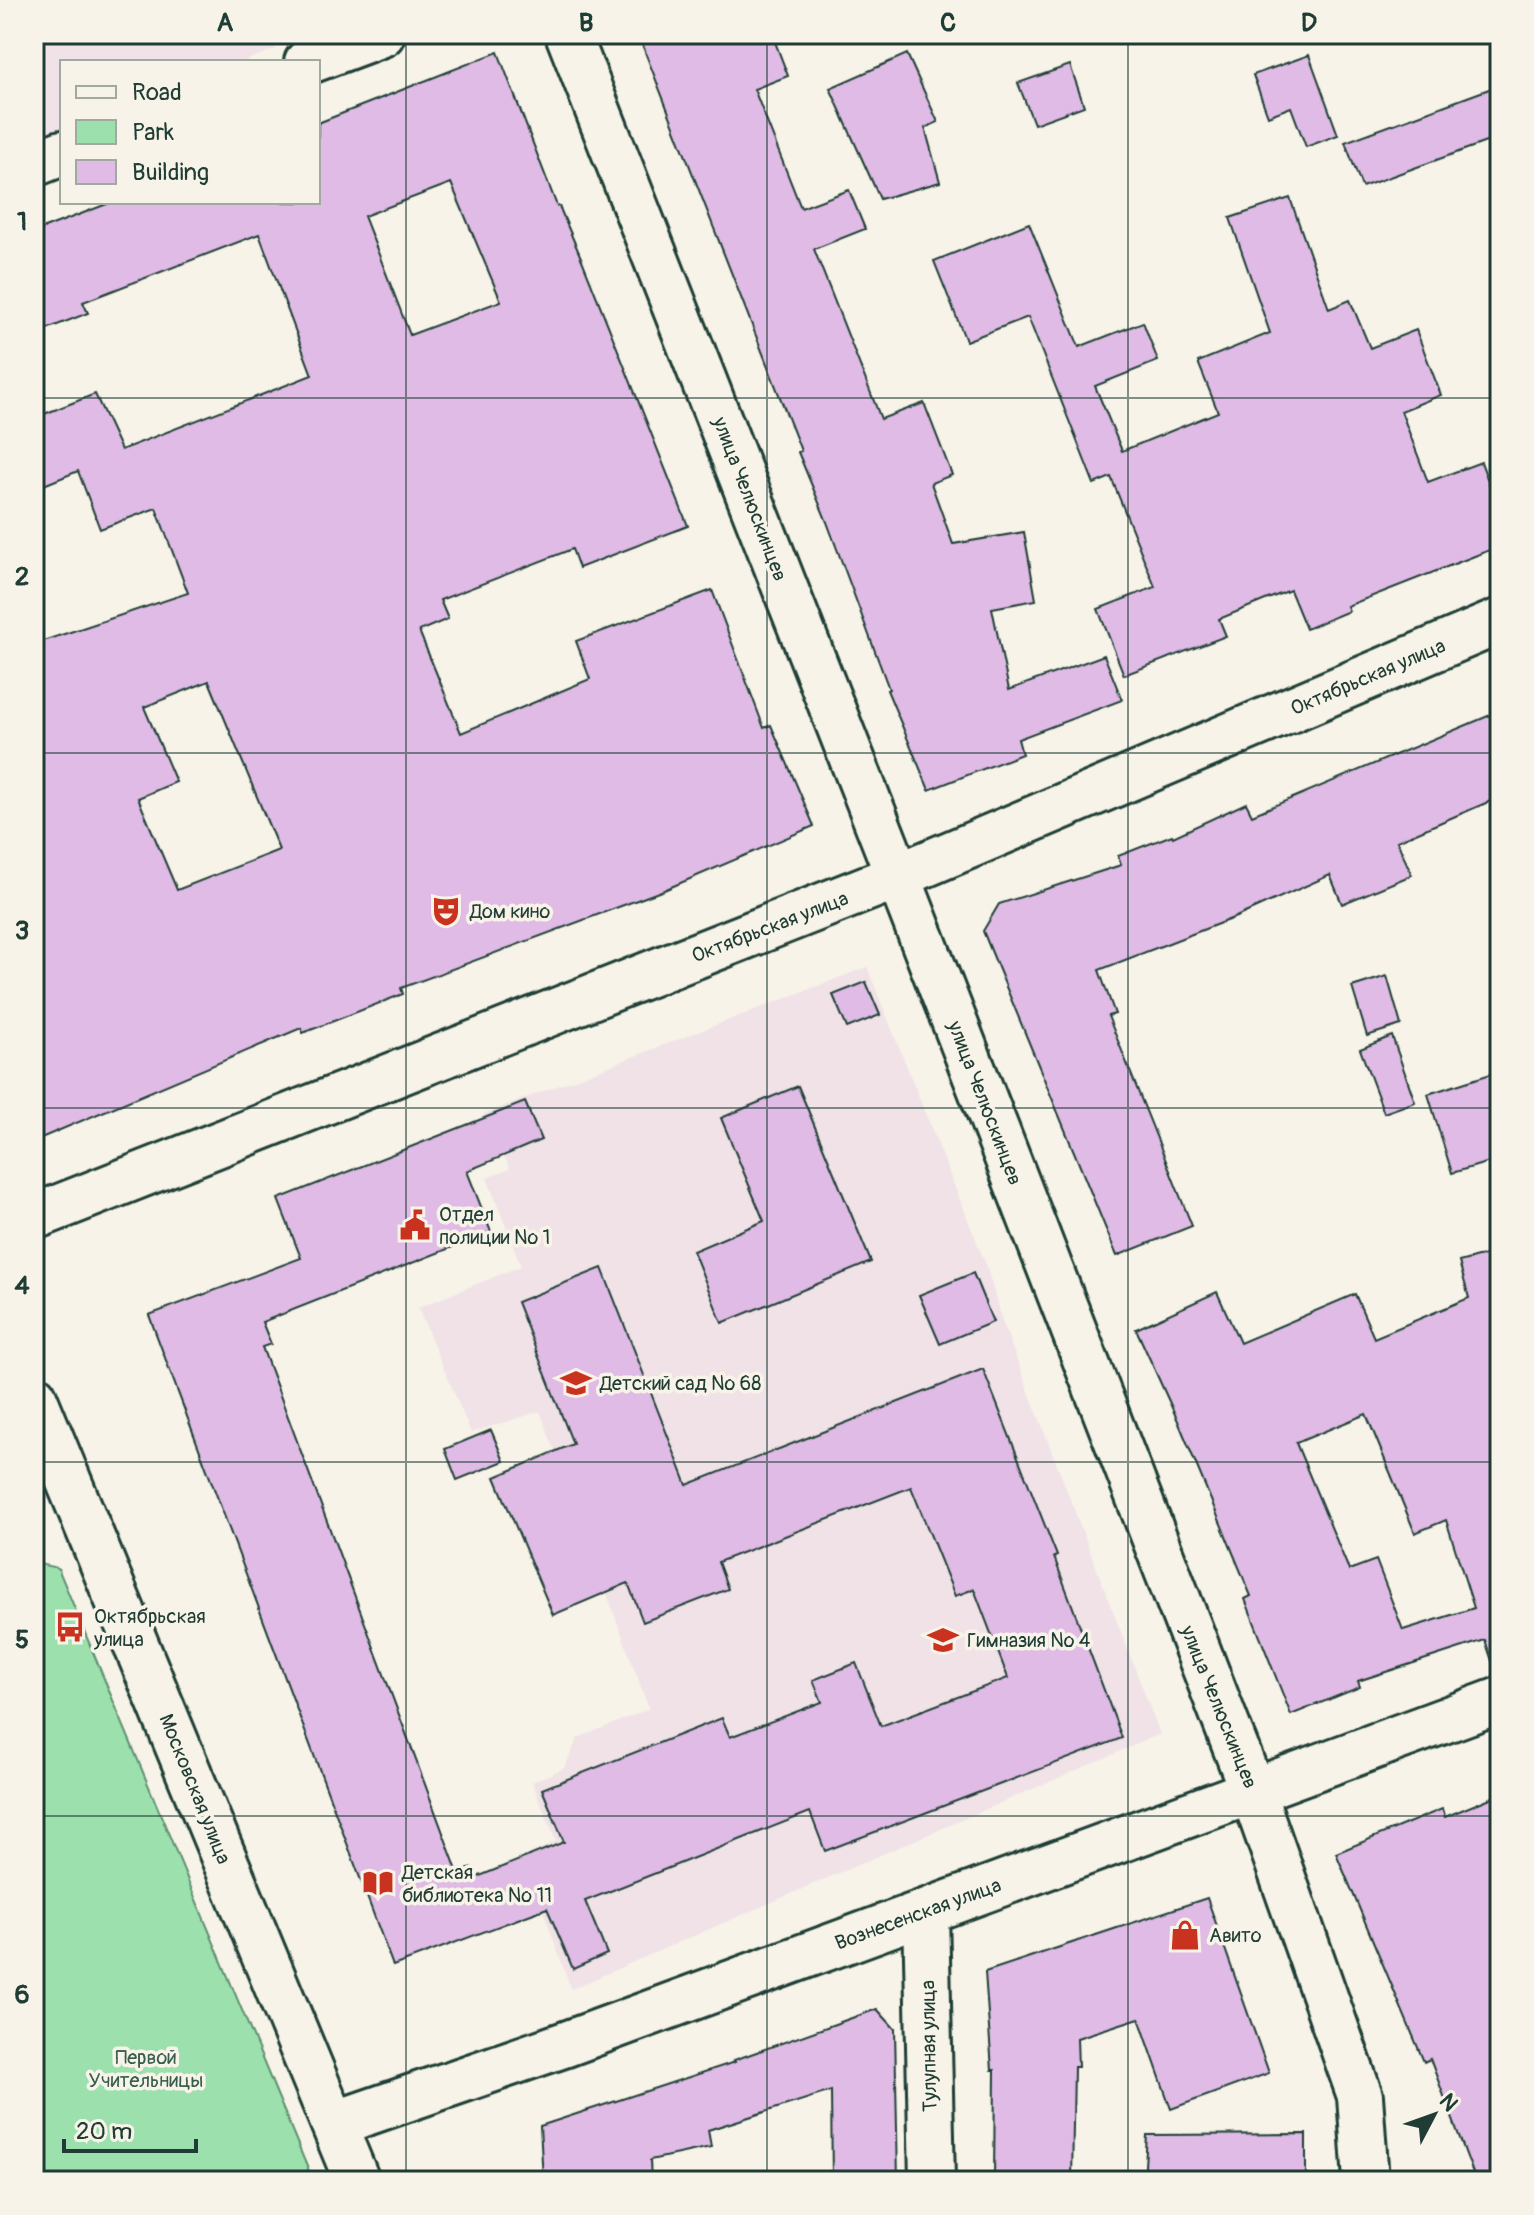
<svg xmlns="http://www.w3.org/2000/svg" width="1534" height="2215" font-family="Pangolin,sans-serif">
  <style>
    .built { fill: #f0e2e7 }
    .green { fill: #9ce1ad; stroke: #5e8f70; stroke-width: 2 }
    .building { fill: #dfbbe6; stroke: #1f3d34; stroke-width: 2; fill-rule: evenodd }
    .lines { fill: none; stroke-linecap: round; stroke-linejoin: round }
    .minor-casing { stroke: #1f3d34; stroke-width: 50 }
    .secondary-casing { stroke: #1f3d34; stroke-width: 50 }
    .minor { stroke: #f7f3e8; stroke-width: 44 }
    .secondary { stroke: #f7f3e8; stroke-width: 44 }
    .grid { fill: none; stroke: #1f3d34; stroke-width: 2; stroke-opacity: 0.55 }
    .labels { text-anchor: middle; dominant-baseline: central; stroke-width: 7; stroke-linejoin: round; paint-order: stroke }
    .street-label { font-size: 20px; fill: #1f3d34; stroke: #f7f3e8 }
    .poi-label { font-size: 20px; fill: #1f3d34; stroke: #f7f3e8; text-anchor: start }
    .park-label { font-size: 20px; fill: #385e4c; stroke: #f7f3e8 }
    .neatline { fill: none; stroke: #1f3d34; stroke-width: 3 }
    .grid-label { font-size: 26px; text-anchor: middle; font-weight: bold; fill: #1f3d34 }
  </style>
  <rect width="100%" height="100%" fill="#f7f3e8"/>
  <filter id="ink" filterUnits="userSpaceOnUse"><feTurbulence type="fractalNoise" baseFrequency=".0125" numOctaves="2"/><feDisplacementMap in="SourceGraphic" scale="16" xChannelSelector="R" yChannelSelector="G"/><feConvolveMatrix kernelMatrix="1 2 1 2 8 2 1 2 1" color-interpolation-filters="sRGB"/></filter>
  <g filter="url(#ink)">
    <g class="built">
      <polygon points="34,34 271,34 276,49 242,62 62,62 62,128 34,138"/>
      <polygon points="867,967 986,1265 1003,1324 1160,1734 571,1989 524,1857 556,1841 532,1782 564,1768 578,1738 649,1709 540,1411 471,1433 418,1308 521,1266 487,1178 510,1169 484,1114"/>
    </g>
    <polygon class="green" points="34,1563 58,1568 313,2181 34,2181"/>
    <g class="building">
      <polygon points="638,34 772,34 788,76 754,89 801,208 849,190 865,229 814,249 881,419 924,403 952,475 931,483 953,544 1024,532 1036,600 992,608 1009,690 1104,655 1122,700 1018,739 1022,754 929,790 887,690 889,689 827,522 798,452 801,451"/>
      <path d="M 498,52 L 557,206 L 559,206 L 582,260 L 688,526 L 579,568 L 572,549 L 440,600 L 448,619 L 419,631 L 461,733 L 590,679 L 576,641 L 712,590 L 764,728 L 771,725 L 814,826 L 664,890 L 401,988 L 403,994 L 303,1033 L 301,1028 L 34,1141 L 34,644 L 188,593 L 156,508 L 100,529 L 78,471 L 34,489 L 34,418 L 95,394 L 121,450 L 312,375 L 259,234 L 83,302 L 88,313 L 42,331 L 34,311 L 34,232 L 112,202 L 318,202 L 318,123 ZM 451,183 L 501,301 L 410,335 L 364,216 ZM 209,681 L 279,850 L 177,890 L 138,798 L 176,782 L 144,707 Z"/>
      <polygon points="907,54 938,122 925,128 940,182 880,199 830,88"/>
      <polygon points="1309,55 1338,135 1306,147 1291,107 1268,116 1253,75"/>
      <polygon points="1070,65 1084,106 1034,124 1018,83"/>
      <polygon points="1500,85 1500,137 1362,187 1345,142"/>
      <polygon points="1290,198 1329,309 1350,300 1370,348 1416,330 1441,395 1401,411 1428,482 1481,462 1500,513 1500,546 1347,606 1349,611 1306,629 1290,590 1219,619 1226,636 1124,675 1098,609 1155,587 1111,477 1094,484 1028,317 966,341 934,261 1029,223 1079,347 1143,322 1158,361 1095,386 1122,451 1218,412 1198,362 1270,333 1230,218"/>
      <polygon points="1500,711 1500,797 1397,841 1412,875 1342,904 1330,875 1236,917 1099,970 1115,1014 1108,1016 1192,1226 1117,1256 983,931 999,904 1121,865 1118,856 1172,835 1173,837 1246,803 1252,815"/>
      <polygon points="1387,976 1401,1025 1367,1036 1352,987"/>
      <polygon points="866,982 880,1015 847,1028 833,995"/>
      <polygon points="1392,1036 1415,1102 1384,1113 1360,1049"/>
      <polygon points="1500,1071 1500,1159 1452,1173 1428,1094"/>
      <polygon points="798,1086 871,1262 722,1323 693,1251 764,1221 721,1118"/>
      <polygon points="525,1102 541,1140 467,1171 491,1232 262,1322 271,1344 262,1347 458,1873 472,1868 475,1878 564,1842 542,1789 722,1718 730,1737 822,1702 813,1680 856,1663 881,1726 1008,1678 974,1589 955,1596 911,1487 718,1562 728,1589 643,1622 628,1583 553,1615 495,1477 573,1444 517,1302 602,1268 687,1485 983,1369 1057,1556 1054,1557 1122,1738 825,1851 810,1812 585,1901 607,1954 573,1969 547,1908 393,1966 149,1315 301,1258 278,1199"/>
      <path d="M 1500,1251 L 1500,1663 L 1493,1664 L 1485,1640 L 1358,1681 L 1360,1687 L 1291,1715 L 1245,1599 L 1251,1596 L 1178,1421 L 1136,1329 L 1217,1292 L 1240,1343 L 1355,1294 L 1374,1338 L 1469,1298 L 1459,1262 ZM 1366,1414 L 1415,1533 L 1446,1520 L 1474,1608 L 1403,1630 L 1376,1560 L 1349,1570 L 1296,1443 Z"/>
      <polygon points="973,1273 993,1322 940,1344 919,1295"/>
      <polygon points="491,1430 504,1461 457,1480 445,1449"/>
      <polygon points="1500,1794 1500,2181 1476,2181 1430,2059 1424,2062 1336,1853 1442,1809 1445,1817"/>
      <polygon points="1207,1898 1269,2073 1171,2109 1139,2018 1077,2038 1078,2067 1074,2067 1072,2181 994,2181 995,2070 992,2070 985,1972"/>
      <polygon points="877,2009 895,2029 898,2181 832,2181 831,2091 708,2130 711,2147 650,2160 651,2181 543,2181 540,2126 735,2062 734,2060"/>
      <polygon points="1306,2134 1306,2181 1144,2181 1147,2135"/>
    </g>
    <g class="lines">
      <g class="minor-casing">
        <g id="minor">
          <polyline points="568,34 898,876 1252,1790 1360,2096 1366,2181"/>
          <polyline points="307,62 382,34"/>
          <polyline points="34,164 62,153"/>
          <polyline points="34,1217 898,876 1500,621"/>
          <polyline points="926,1912 932,2181"/>
          <polyline points="334,2124 566,2044 1500,1700"/>
        </g>
      </g>
      <g class="secondary-casing">
        <polyline id="secondary" points="34,1397 357,2181"/>
      </g>
      <use href="#minor" class="minor"/>
      <use href="#secondary" class="secondary"/>
    </g>
  </g>
  <path class="grid" d="M 406,34 L 406,2181M 767,34 L 767,2181M 1128,34 L 1128,2181M 34,398 L 1500,398M 34,753 L 1500,753M 34,1108 L 1500,1108M 34,1462 L 1500,1462M 34,1816 L 1500,1816"/>
  <defs>
    <g id="theatre-bare" transform="scale(2.4)"><path d="M-5-5.5Q0-4 5-5.5V0Q5 5 0 6Q-5 5-5 0ZM-3.3-2.5H-1v1.5H-3.3ZM1-2.5H3.3v1.5H1ZM-2.8 1Q0 5.5 2.8 1Z" fill="#c8321e" stroke="#f7f3e8" stroke-width="2.5" paint-order="stroke"/></g>
    <g id="civic-bare" transform="scale(2.4)"><path d="M-.6-6.5H3V-4.5H.6V-3L4-1V1h2V6H-6V1h2V-1L-.6-3ZM-1.2 2.5V6h2.4V2.5Z" fill="#c8321e" stroke="#f7f3e8" stroke-width="2.5" paint-order="stroke"/></g>
    <g id="school-bare" transform="scale(2.4)"><path d="M0-5L7-2L0 1L-7-2ZM-4 1L0 2.5L4 1V4Q0 6-4 4Z" fill="#c8321e" stroke="#f7f3e8" stroke-width="2.5" paint-order="stroke"/></g>
    <g id="bus-bare" transform="scale(2.4)"><path d="M-5-6H5V4H4V6H2V4H-2V6H-4V4H-5ZM-3.5-4V0h7V-4ZM-3.5 1.2v1.5H-2V1.2ZM2 1.2v1.5H3.5V1.2Z" fill="#c8321e" stroke="#f7f3e8" stroke-width="2.5" paint-order="stroke"/></g>
    <g id="library-bare" transform="scale(2.4)"><path d="M-6-4Q-3-5.5-.7-3.5V5Q-3 3-6 4ZM6-4Q3-5.5 .7-3.5V5Q3 3 6 4Z" fill="#c8321e" stroke="#f7f3e8" stroke-width="2.5" paint-order="stroke"/></g>
    <g id="shop-bare" transform="scale(2.4)"><path d="M-5-2.5h2.3a2.7 3.5 0 0 1 5.4 0H5L5.5 6h-11ZM-1.5-2.5h3a1.5 2.3 0 0 0-3 0Z" fill="#c8321e" stroke="#f7f3e8" stroke-width="2.5" paint-order="stroke"/></g>
  </defs>
  <g fill-rule="evenodd">
    <use href="#theatre-bare" x="446" y="911"/>
    <use href="#civic-bare" x="415" y="1225"/>
    <use href="#school-bare" x="576" y="1383"/>
    <use href="#bus-bare" x="70" y="1627"/>
    <use href="#school-bare" x="943" y="1640"/>
    <use href="#library-bare" x="378" y="1883"/>
    <use href="#shop-bare" x="1185" y="1935"/>
  </g>
  <g class="labels">
    <g class="street-label">
      <text transform="translate(750 499) rotate(69)">улица Челюскинцев</text>
      <text transform="translate(1368 677) rotate(-23)">Октябрьская улица</text>
      <text transform="translate(770 927) rotate(-21)">Октябрьская улица</text>
      <text transform="translate(985 1103) rotate(69)">улица Челюскинцев</text>
      <text transform="translate(1219 1707) rotate(68)">улица Челюскинцев</text>
      <text transform="translate(195 1789) rotate(68)">Московская улица</text>
      <text transform="translate(918 1914) rotate(-20)">Вознесенская улица</text>
      <text transform="translate(929 2046) rotate(-91)">Тулупная улица</text>
    </g>
    <g class="poi-label">
      <text x="470" y="911">Дом кино</text>
      <text x="439" y="1214">Отдел<tspan x="439" dy="23">полиции № 1</tspan></text>
      <text x="600" y="1383">Детский сад № 68</text>
      <text x="94" y="1616">Октябрьская<tspan x="94" dy="23">улица</tspan></text>
      <text x="967" y="1640">Гимназия № 4</text>
      <text x="402" y="1872">Детская<tspan x="402" dy="23">библиотека № 11</tspan></text>
      <text x="1209" y="1935">Авито</text>
    </g>
    <g class="park-label">
      <text x="146" y="2057">Первой<tspan x="146" dy="23">Учительницы</tspan></text>
    </g>
  </g>
  <rect width="1534" height="2215" fill="none" stroke="#f7f3e8" stroke-width="88"/>
  <rect x="60" y="60" width="260" height="144" fill="#f7f3e8" stroke="#a1aaa0" stroke-width="2"/>
  <rect x="76" y="86" width="40" height="12" fill="#f7f3e8" stroke="#a1aaa0" stroke-width="2"/>
  <text x="132" y="100" font-size="24" fill="#1f3d34">Road</text>
  <rect x="76" y="120" width="40" height="24" fill="#9ce1ad" stroke="#a1aaa0" stroke-width="2"/>
  <text x="132" y="140" font-size="24" fill="#1f3d34">Park</text>
  <rect x="76" y="160" width="40" height="24" fill="#dfbbe6" stroke="#a1aaa0" stroke-width="2"/>
  <text x="132" y="180" font-size="24" fill="#1f3d34">Building</text>
  <g transform="translate(1434 2115) rotate(49)" stroke="#f7f3e8" stroke-width="6" paint-order="stroke">
  <path d="M0-6L14 30L0 20L-14 30Z" fill="#1f3d34"/>
  <text y="-12" font-size="22" font-weight="bold" text-anchor="middle" fill="#1f3d34">N</text>
  </g>
  <path d="M64 2139v12h132v-12" fill="none" stroke="#1f3d34" stroke-width="4"/>
  <text x="76" y="2139" font-size="24" fill="#1f3d34" stroke="#f7f3e8" stroke-width="6" paint-order="stroke">20 m</text>
  <rect x="44" y="44" width="1446" height="2127" class="neatline"/>
  <g class="grid-label">
    <text x="225" y="31">A</text>
    <text x="586" y="31">B</text>
    <text x="948" y="31">C</text>
    <text x="1309" y="31">D</text>
    <text x="22" y="230">1</text>
    <text x="22" y="585">2</text>
    <text x="22" y="939">3</text>
    <text x="22" y="1294">4</text>
    <text x="22" y="1648">5</text>
    <text x="22" y="2003">6</text>
  </g>
</svg>
